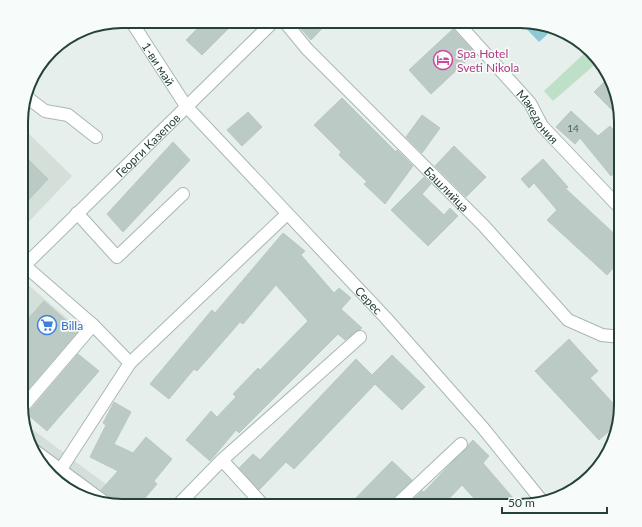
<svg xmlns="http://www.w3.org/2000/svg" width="642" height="527" font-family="Lato,sans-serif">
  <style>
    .built { fill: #d4dfda }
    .green { fill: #bfe0c8 }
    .water { fill: #8ec9d4 }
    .building { fill: #bbcac4; stroke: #b8c9c2 }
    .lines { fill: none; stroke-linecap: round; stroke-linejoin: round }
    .minor-casing { stroke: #a8b8b2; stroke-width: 14 }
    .minor { stroke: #fff; stroke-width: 12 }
    .labels { text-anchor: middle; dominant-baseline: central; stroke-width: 3.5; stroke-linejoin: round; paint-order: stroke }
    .number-label { font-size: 10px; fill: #4a645c }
    .hotel-label { font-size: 12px; fill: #b23c85; stroke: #f7fbf9; text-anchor: start }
    .street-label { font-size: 12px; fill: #24423a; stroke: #f7fbf9 }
    .shop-label { font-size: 12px; fill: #366cbe; stroke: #f7fbf9; text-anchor: start }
    .rim { fill: none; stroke: #24423a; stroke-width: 2 }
  </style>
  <rect width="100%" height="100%" fill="#e6efeb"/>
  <g class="built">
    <polygon points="22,127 72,176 22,229"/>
    <polygon points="26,283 83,332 21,404 22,288"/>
    <polygon points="24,423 135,506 116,506 83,498 51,477 31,449"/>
  </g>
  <polygon class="green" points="589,49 599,61 553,101 544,91"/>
  <polygon class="water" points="519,21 546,26 551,31 539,42"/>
  <g class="building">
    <polygon points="193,21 236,21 202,55 186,40 199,27"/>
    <polygon points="294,21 329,21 311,40"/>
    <polygon points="453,29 475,53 431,94 409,70"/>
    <polygon points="609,77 613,83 620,118 594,92"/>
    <polygon points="342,98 396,152 397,150 413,166 385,204 364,184 367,182 339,155 341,152 314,125"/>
    <polygon points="571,111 598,136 610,126 621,139 621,168 611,176 580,138 575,144 556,127"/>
    <polygon points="248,112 262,127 242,146 227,130"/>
    <polygon points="422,115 440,128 422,153 406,137"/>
    <polygon points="173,142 190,160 123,232 107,214"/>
    <polygon points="454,146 486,177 466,197 435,166"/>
    <polygon points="22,153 48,179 22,207"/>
    <polygon points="543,159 568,187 566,189 621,240 621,273 614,267 607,275 547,220 557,210 534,183 529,188 521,179"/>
    <polygon points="424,177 431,184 422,194 444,215 450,208 458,216 428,246 391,210"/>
    <polygon points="283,233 305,251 301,255 334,293 339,288 351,298 341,309 362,328 345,340 338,334 239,433 236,430 210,461 186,440 211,411 217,417 236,397 233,394 258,368 260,370 308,321 276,285 243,324 240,322 197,371 194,369 169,399 150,384 212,310 215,313"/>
    <polygon points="44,301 78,331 21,397 21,334 30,324 27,320"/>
    <polygon points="569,339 598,371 590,378 621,412 618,423 599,440 535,371"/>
    <polygon points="78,354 99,371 47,431 27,414"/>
    <polygon points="392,355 425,387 402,410 375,384 294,469 286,462 259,490 239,468 253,454 260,460 356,359 372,375"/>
    <polygon points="114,402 131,412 114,444 133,453 146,437 172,459 154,481 157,484 138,506 114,505 112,498 101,490 118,471 90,457 106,425 103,423"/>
    <polygon points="473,440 489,456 483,463 513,498 511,499 517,506 481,506 462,485 442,506 406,506 422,491 424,492"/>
    <polygon points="392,461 412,480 390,501 388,506 348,506"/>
  </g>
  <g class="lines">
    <g class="minor-casing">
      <g id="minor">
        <path id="s1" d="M 131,21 L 186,106 L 385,317 L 483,428 L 542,501"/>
        <path id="s2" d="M 284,21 L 307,49 L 484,226 L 568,320 L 602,335 L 621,337"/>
        <path id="s3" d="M 456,21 L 530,103 L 542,126 L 621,209"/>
        <polyline points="27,93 28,98 45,111 68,115 96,137"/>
        <polyline points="77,213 117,257 183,194"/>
        <polyline points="24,265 93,325 130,363"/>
        <path id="s4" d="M 22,268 L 274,21"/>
        <polyline points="21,409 93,325"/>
        <polyline points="31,448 107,504"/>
        <polyline points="222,460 264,506"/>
        <polyline points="61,469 130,363 287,214"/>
        <polyline points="177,506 222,460 360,337"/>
        <polyline points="395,506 461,444"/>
      </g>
    </g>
    <use href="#minor" class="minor"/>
  </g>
  <defs>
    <g id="hotel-ring" transform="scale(1)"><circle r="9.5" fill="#f7fbf9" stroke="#d1479c" stroke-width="1.5"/><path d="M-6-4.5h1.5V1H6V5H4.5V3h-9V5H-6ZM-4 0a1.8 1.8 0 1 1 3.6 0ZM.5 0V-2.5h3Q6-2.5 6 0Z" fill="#d1479c"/></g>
    <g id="supermarket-ring" transform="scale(1)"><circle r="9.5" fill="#f7fbf9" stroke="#3f7fe0" stroke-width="1.5"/><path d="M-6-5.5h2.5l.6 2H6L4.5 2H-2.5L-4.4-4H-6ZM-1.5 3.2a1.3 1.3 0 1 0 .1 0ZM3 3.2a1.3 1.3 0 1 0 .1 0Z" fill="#3f7fe0"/></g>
  </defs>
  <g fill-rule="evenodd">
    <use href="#hotel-ring" x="443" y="60"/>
    <use href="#supermarket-ring" x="47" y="325"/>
  </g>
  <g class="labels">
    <g class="number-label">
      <text x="573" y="128">14</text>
    </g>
    <g class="hotel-label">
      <text x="457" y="53">Spa Hotel<tspan x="457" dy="14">Sveti Nikola</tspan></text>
    </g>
    <g class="street-label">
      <text stroke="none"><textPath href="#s1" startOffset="51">1-ви май</textPath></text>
      <text stroke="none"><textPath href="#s3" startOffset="126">Македония</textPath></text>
      <text stroke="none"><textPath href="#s4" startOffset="176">Георги Казепов</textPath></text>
      <text stroke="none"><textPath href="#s2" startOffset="234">Башлийца</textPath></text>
      <text stroke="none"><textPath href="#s1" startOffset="368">Серес</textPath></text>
    </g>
    <g class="shop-label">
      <text x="61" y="325">Billa</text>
    </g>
  </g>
  <path d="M0 0H642V527H0ZM122 28H520A94 94 0 0 1 614 122V405A94 94 0 0 1 520 499H122A94 94 0 0 1 28 405V122A94 94 0 0 1 122 28Z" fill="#f7fbf9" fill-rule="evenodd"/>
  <path class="rim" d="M122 28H520A94 94 0 0 1 614 122V405A94 94 0 0 1 520 499H122A94 94 0 0 1 28 405V122A94 94 0 0 1 122 28Z"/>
  <path d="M502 507v6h105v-6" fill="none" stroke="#24423a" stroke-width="2"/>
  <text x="508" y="507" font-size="12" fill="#24423a" stroke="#f7fbf9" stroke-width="3" paint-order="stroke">50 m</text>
</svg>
